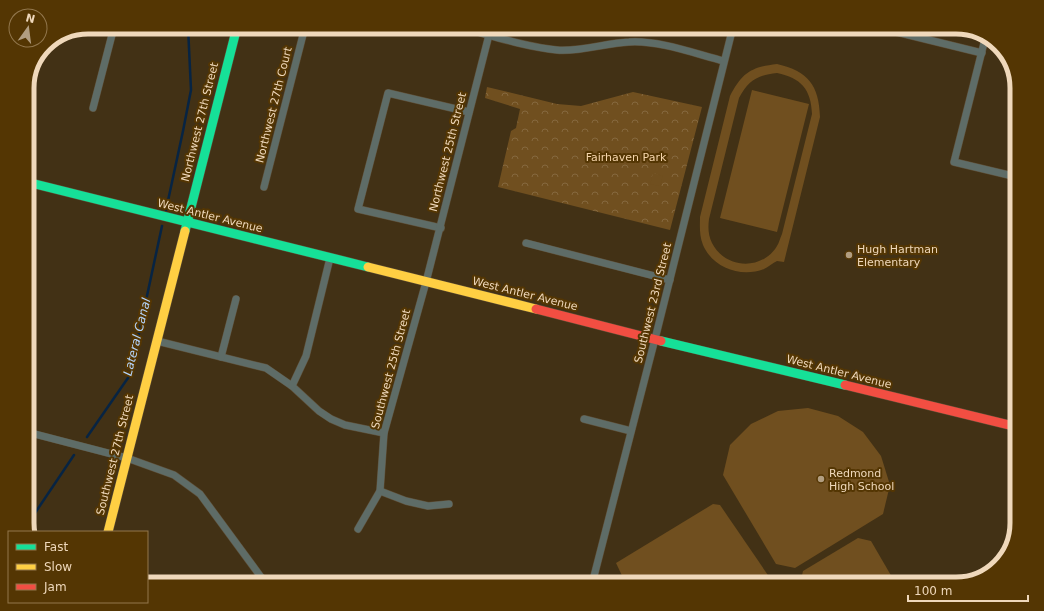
<svg xmlns="http://www.w3.org/2000/svg" width="1044" height="611" font-family="'DejaVu Sans',sans-serif">
  <style>
    .park { fill: url(#park-crowns) }
    .garden { fill: #704f1f; fill-rule: evenodd }
    .lines { fill: none; stroke-linecap: round; stroke-linejoin: round }
    .stream { stroke: #072443; stroke-width: 2.5 }
    .street-casing { stroke: #5e4e36; stroke-width: 8 }
    .fast-casing { stroke: #5e4e36; stroke-width: 10 }
    .slow-casing { stroke: #5e4e36; stroke-width: 10 }
    .jam-casing { stroke: #5e4e36; stroke-width: 10 }
    .street { stroke: #5e6c67; stroke-width: 7 }
    .fast { stroke: #16e098; stroke-width: 9 }
    .slow { stroke: #ffcf43; stroke-width: 9 }
    .jam { stroke: #f24e42; stroke-width: 9 }
    .poi-dot { fill: #b29e81; stroke: #543603; stroke-width: 1.5 }
    .labels { text-anchor: middle; dominant-baseline: central; stroke-width: 4; stroke-linejoin: round; paint-order: stroke }
    .street-label { font-size: 11px; fill: #efd8bb; stroke: #543603 }
    .park-label { font-size: 11px; fill: #f5d5ac; stroke: #543603 }
    .poi-label { font-size: 11px; fill: #efd8bb; stroke: #543603; text-anchor: start }
    .water-label { font-size: 12px; font-style: italic; fill: #b4d4fb; stroke: #543603 }
    .rim { fill: none; stroke: #efd8bb; stroke-width: 5 }
  </style>
  <defs>
    <pattern id="park-crowns" width="20" height="18" patternUnits="userSpaceOnUse"><rect width="20" height="18" fill="#704f1f"/><path d="M2 6a3 3 0 1 1 6 0M12 15a3 3 0 1 1 6 0" fill="none" stroke="#85683e"/></pattern>
  </defs>
  <rect width="100%" height="100%" fill="#423115"/>
  <polygon class="park" points="487,87 557,104 581,106 633,92 702,107 670,230 498,187 511,131 516,128 520,109 485,98"/>
  <g class="garden">
    <path d="M 777,64 C 808,71 819,85 820,117 L 784,262 L 777,261 C 773,263 768,267 764,269 C 741,278 713,268 703,245 C 699,235 700,226 700,217 L 730,96 C 742,73 751,67 777,64 ZM 777,73 C 801,78 811,89 812,114 L 782,234 C 780,238 779,243 777,246 C 762,271 725,269 712,243 C 708,235 708,227 709,219 L 739,98 C 748,81 757,75 777,73 Z"/>
    <polygon points="752,90 809,104 777,232 720,218"/>
    <polygon points="653,173 663,176 660,186 650,184"/>
    <polygon points="808,408 838,416 863,432 881,456 890,485 883,514 795,568 776,564 723,475 730,445 751,424 778,411"/>
    <polygon points="713,504 720,505 774,584 626,584 616,563"/>
    <polygon points="858,538 871,541 896,584 800,584 803,571"/>
  </g>
  <g class="lines">
    <g class="stream">
      <polyline points="166,210 183,131 191,90 188,27"/>
      <polyline points="87,437 130,375 162,226"/>
      <polyline points="27,525 74,455"/>
    </g>
    <g class="street-casing">
      <g id="street">
        <path d="M 459,27 C 490,35 525,47 557,50 C 581,52 605,43 629,42 C 659,40 696,54 724,61"/>
        <polyline points="876,27 982,53"/>
        <polyline points="986,35 954,162 1017,177"/>
        <polyline points="93,108 114,27"/>
        <polyline points="264,187 305,27"/>
        <polyline points="441,228 358,209 388,93 469,112"/>
        <polyline points="526,243 670,280"/>
        <polyline points="157,341 266,368 292,386 319,411 331,419 345,425 384,433"/>
        <polyline points="221,357 236,299"/>
        <polyline points="292,386 306,356 330,258"/>
        <polyline points="584,419 631,431"/>
        <polyline points="27,432 127,458 174,475 200,494 261,577 269,584"/>
        <polyline points="380,491 406,501 428,506 449,504"/>
        <polyline points="358,529 380,491 384,433 426,282 491,27"/>
        <polyline points="592,584 655,339 733,27"/>
      </g>
    </g>
    <g class="fast-casing">
      <g id="fast">
        <polyline points="27,182 368,267"/>
        <polyline points="185,231 237,27"/>
        <polyline points="661,341 845,385"/>
      </g>
    </g>
    <g class="slow-casing">
      <g id="slow">
        <polyline points="368,267 536,309"/>
        <polyline points="108,532 185,231"/>
      </g>
    </g>
    <g class="jam-casing">
      <g id="jam">
        <polyline points="536,309 661,341"/>
        <polyline points="845,385 1017,427"/>
      </g>
    </g>
    <use href="#street" class="street"/>
    <use href="#fast" class="fast"/>
    <use href="#slow" class="slow"/>
    <use href="#jam" class="jam"/>
  </g>
  <g class="poi-dot">
    <circle cx="849" cy="255" r="4"/>
    <circle cx="821" cy="479" r="4"/>
  </g>
  <g class="labels">
    <g class="street-label">
      <text transform="translate(274 105) rotate(-76)">Northwest 27th Court</text>
      <text transform="translate(200 122) rotate(-76)">Northwest 27th Street</text>
      <text transform="translate(448 152) rotate(-76)">Northwest 25th Street</text>
      <text transform="translate(210 216) rotate(14)">West Antler Avenue</text>
      <text transform="translate(525 294) rotate(14)">West Antler Avenue</text>
      <text transform="translate(653 303) rotate(-76)">Southwest 23rd Street</text>
      <text transform="translate(391 369) rotate(-75)">Southwest 25th Street</text>
      <text transform="translate(839 372) rotate(14)">West Antler Avenue</text>
      <text transform="translate(115 455) rotate(-76)">Southwest 27th Street</text>
    </g>
    <g class="park-label">
      <text x="626" y="157">Fairhaven Park</text>
    </g>
    <g class="poi-label">
      <text x="857" y="249">Hugh Hartman<tspan x="857" dy="13">Elementary</tspan></text>
      <text x="829" y="473">Redmond<tspan x="829" dy="13">High School</tspan></text>
    </g>
    <g class="water-label">
      <text transform="translate(137 337) rotate(-76)">Lateral Canal</text>
    </g>
  </g>
  <path d="M0 0H1044V611H0ZM88 34H956A54 54 0 0 1 1010 88V523A54 54 0 0 1 956 577H88A54 54 0 0 1 34 523V88A54 54 0 0 1 88 34Z" fill="#543603" fill-rule="evenodd"/>
  <path class="rim" d="M88 34H956A54 54 0 0 1 1010 88V523A54 54 0 0 1 956 577H88A54 54 0 0 1 34 523V88A54 54 0 0 1 88 34Z"/>
  <rect x="8" y="531" width="140" height="72" fill="#543603" stroke="#92774d"/>
  <rect x="16" y="544" width="20" height="6" fill="#16e098" stroke="#92774d"/>
  <text x="44" y="551" font-size="12" fill="#efd8bb">Fast</text>
  <rect x="16" y="564" width="20" height="6" fill="#ffcf43" stroke="#92774d"/>
  <text x="44" y="571" font-size="12" fill="#efd8bb">Slow</text>
  <rect x="16" y="584" width="20" height="6" fill="#f24e42" stroke="#92774d"/>
  <text x="44" y="591" font-size="12" fill="#efd8bb">Jam</text>
  <g transform="translate(28 28) rotate(14)"><circle r="19" fill="#543603" stroke="#92774d"/>
  <path d="M0-3L7 15L0 10L-7 15Z" fill="#b29e81"/>
  <text y="-6" font-size="11" font-weight="bold" text-anchor="middle" fill="#efd8bb">N</text>
  </g>
  <path d="M908 595v6h120v-6" fill="none" stroke="#efd8bb" stroke-width="2"/>
  <text x="914" y="595" font-size="12" fill="#efd8bb" stroke="#543603" stroke-width="3" paint-order="stroke">100 m</text>
</svg>
